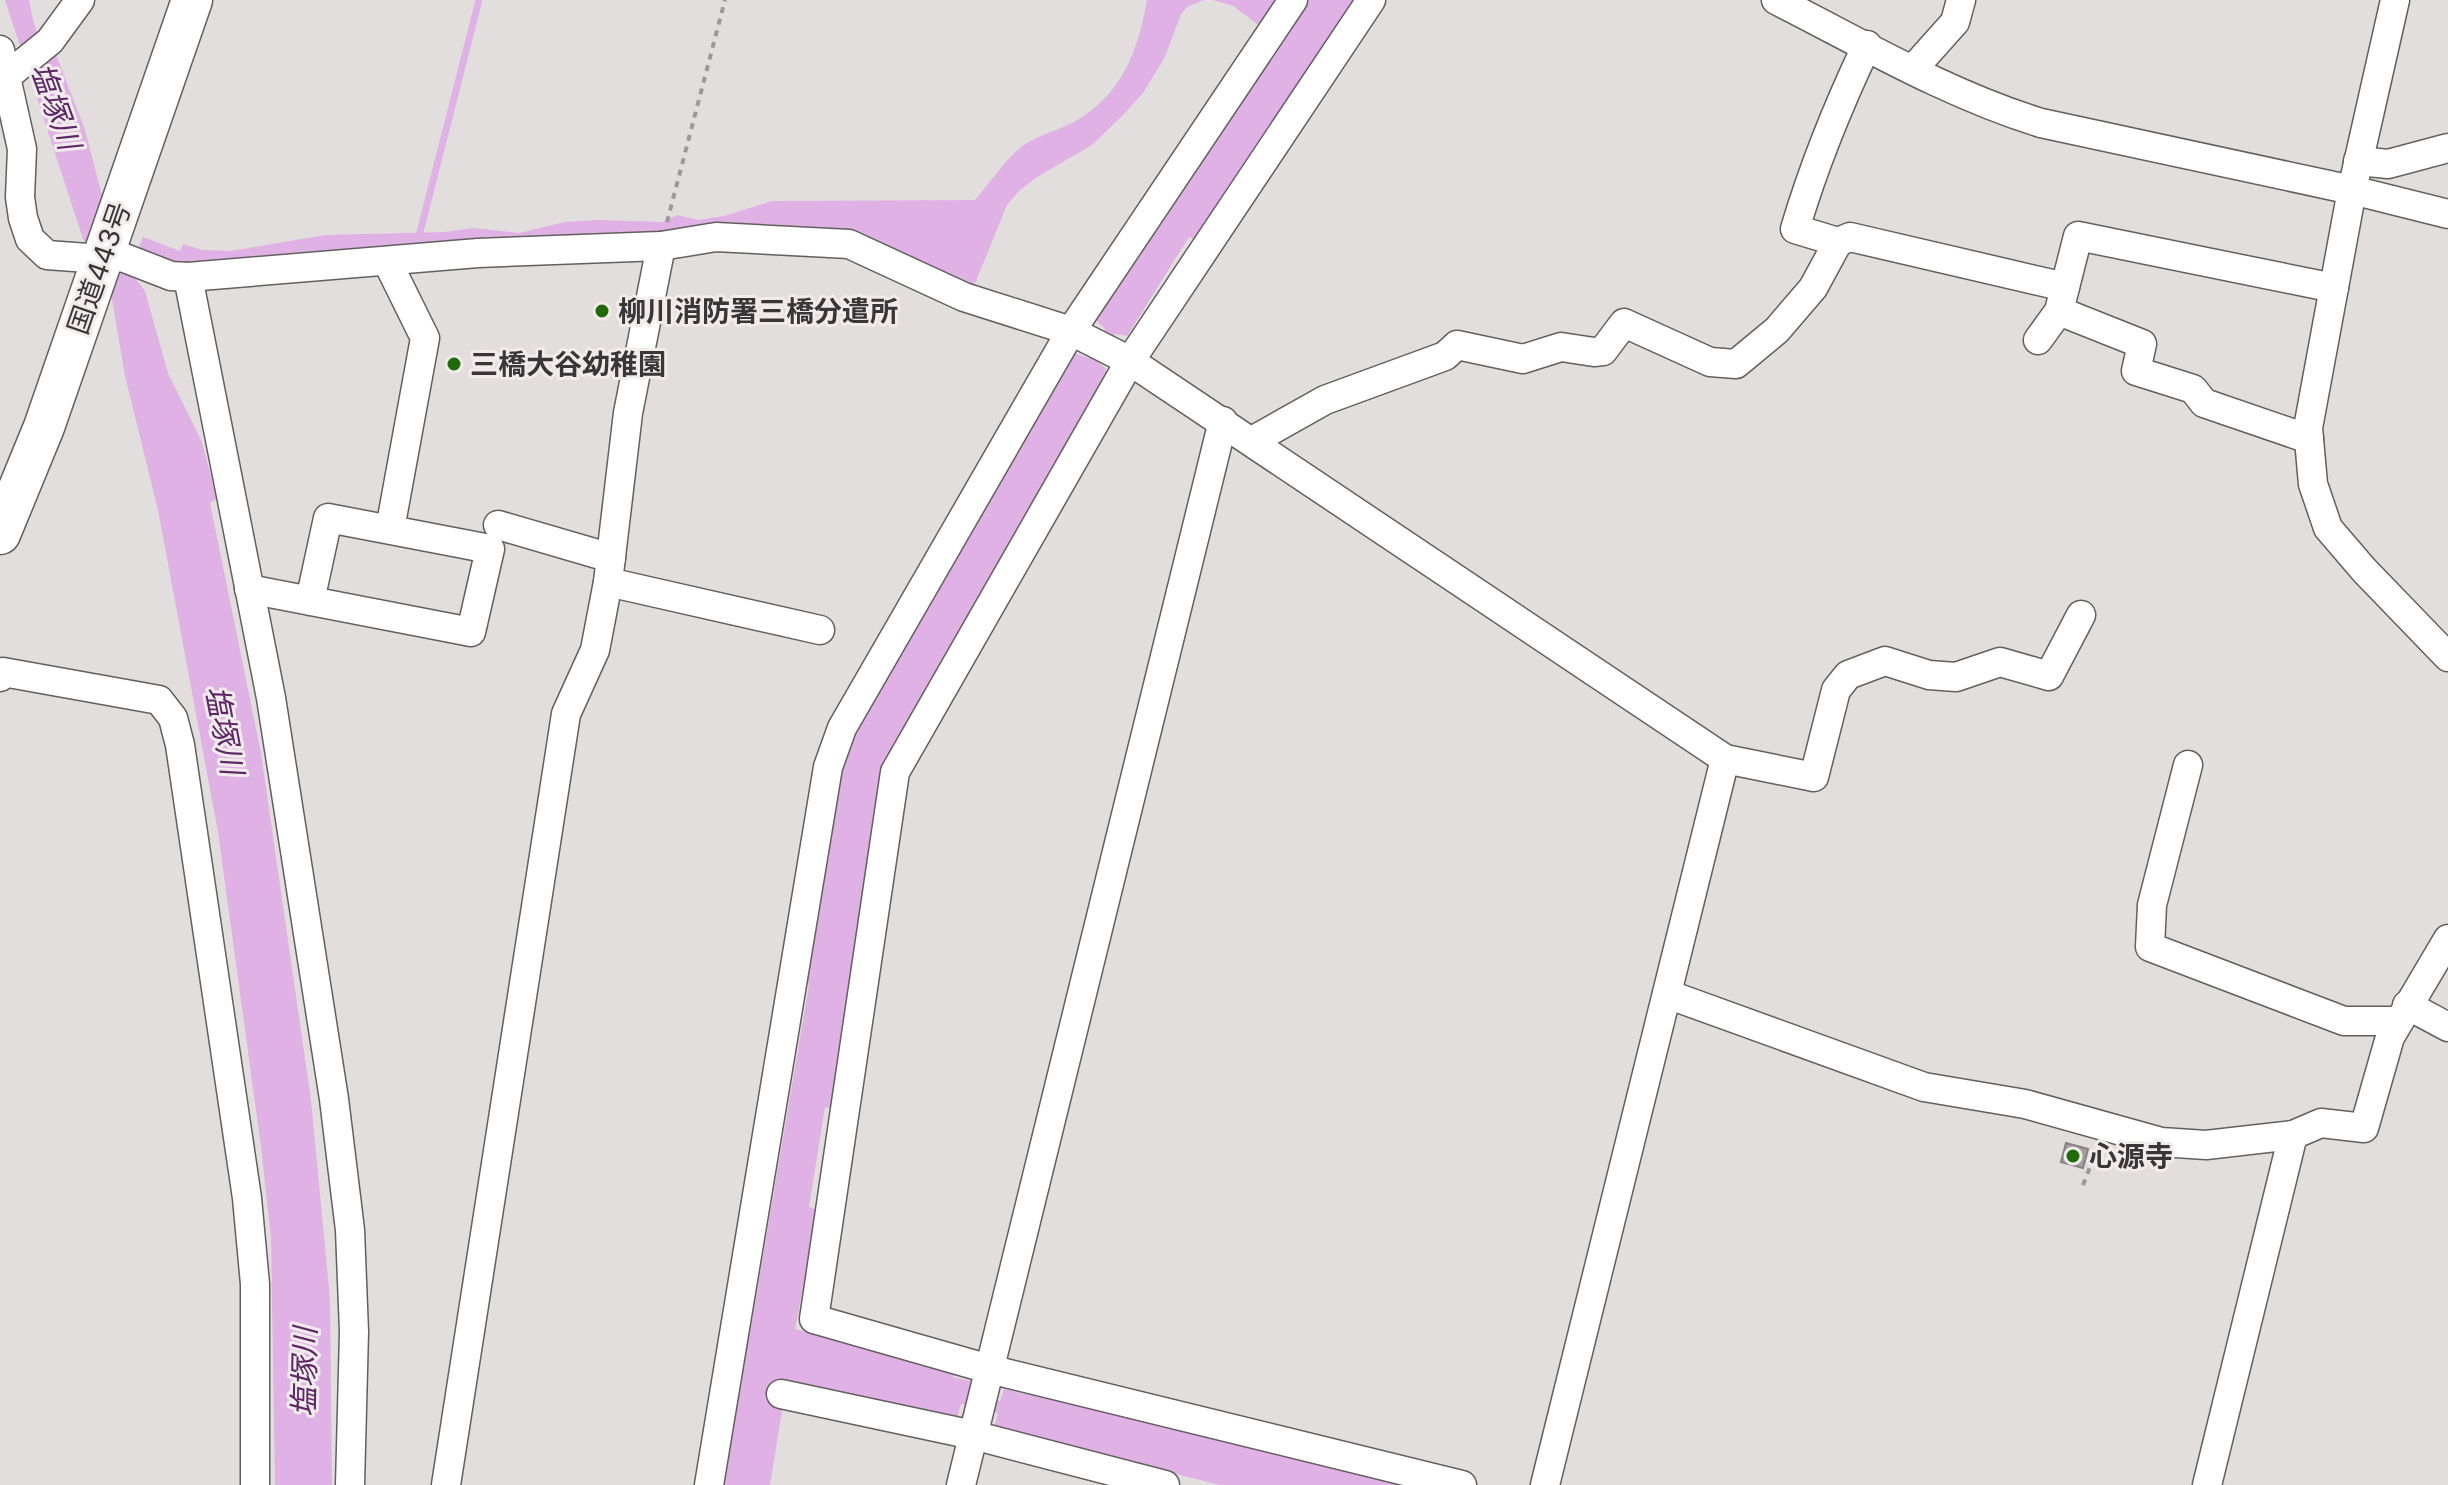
<svg xmlns="http://www.w3.org/2000/svg" width="2448" height="1485" font-family="Inter,'Noto Sans JP',sans-serif">
  <style>
    .water { fill: #dfb1e4 }
    .lines { fill: none; stroke-linecap: round; stroke-linejoin: round }
    .stream { stroke: #dfb1e4; stroke-width: 7 }
    .building { fill: #a5a19f; stroke: #868280; stroke-width: 2 }
    .minor-casing { stroke: #635f5f; stroke-width: 31 }
    .highway-casing { stroke: #635f5f; stroke-width: 43 }
    .path { stroke: #9c9999; stroke-width: 4; stroke-dasharray: 6 6; stroke-linecap: butt }
    .minor { stroke: #fff; stroke-width: 28 }
    .highway { stroke: #fff; stroke-width: 40 }
    .poi-dot { fill: #1f6a09; stroke: #f1ebec; stroke-width: 3 }
    .labels { text-anchor: middle; dominant-baseline: central; stroke-width: 6; stroke-linejoin: round; paint-order: stroke }
    .street-label { font-size: 28px; fill: #383636; stroke: #f1ebec }
    .poi-label { font-size: 28px; font-weight: bold; fill: #383636; stroke: #f1ebec; text-anchor: start }
    .water-label { font-size: 30px; font-style: italic; fill: #5d2765; stroke: #f1ebec }
  </style>
  <rect width="100%" height="100%" fill="#e3dede"/>
  <g class="water">
    <path d="M 5,0 L 29,0 C 33,20 37,46 57,57 L 85,130 L 104,203 L 134,277 L 145,291 L 168,373 L 202,442 L 217,499 L 210,503 L 261,753 L 311,1100 L 330,1299 L 332,1485 L 275,1485 L 271,1238 L 261,1147 L 218,832 L 158,510 L 125,376 L 111,293 L 83,239 Z"/>
    <path d="M 1147,0 L 1204,0 L 1187,7 L 1181,14 L 1165,57 L 1143,93 L 1124,114 L 1092,145 L 1037,177 L 1020,190 L 1007,205 L 974,286 L 851,234 L 700,230 L 174,264 L 138,250 L 143,237 L 180,251 L 183,244 L 202,250 L 231,251 L 325,235 L 445,232 L 473,228 L 519,233 L 565,222 L 596,220 L 663,222 L 677,215 L 698,220 L 724,216 L 772,201 L 975,200 C 989,184 1007,157 1024,145 C 1039,135 1058,130 1074,122 C 1122,95 1138,51 1147,0 Z"/>
    <polygon points="1213,0 1275,0 1277,6 1261,27 1233,6"/>
    <polygon points="1307,0 1353,0 1197,241 1189,237 1127,336 1115,334 1098,362 1106,369 1106,377 930,682 888,769 835,1109 825,1107 809,1207 818,1210 795,1329 955,1370 953,1377 975,1382 972,1395 1000,1401 1004,1389 1024,1394 1026,1389 1416,1485 1220,1485 994,1428 998,1413 961,1404 957,1418 940,1419 787,1380 770,1485 720,1485 745,1333 750,1333 809,985 802,983 837,767 847,741 1070,352 1089,358 1105,329 1096,320 1098,310"/>
  </g>
  <g class="lines">
    <polyline class="stream" points="418,240 479,0"/>
  </g>
  <polygon class="building" points="2066,1143 2088,1149 2083,1168 2061,1162"/>
  <g class="lines">
    <g class="minor-casing">
      <g id="minor">
        <polyline points="1371,0 1130,361 895,772 814,1319 989,1369 1462,1485"/>
        <path d="M 1776,0 C 1863,44 1947,94 2041,123 L 2352,190 L 2448,214"/>
        <polyline points="2395,0 2352,190 2308,428 2313,484 2328,528 2364,570 2448,657"/>
        <polyline points="0,50 22,149 20,197 23,218 30,239 47,255 101,259 122,257 171,276 188,277 478,253 661,246 716,237 849,244 964,297 1071,331 1130,361 1725,759 1545,1485"/>
        <polyline points="1913,69 1955,22 1961,0"/>
        <polyline points="7,76 50,41 80,0"/>
        <polyline points="2358,161 2388,164 2448,148"/>
        <polyline points="1838,242 1850,237 2065,287"/>
        <polyline points="387,261 425,338 390,529"/>
        <polyline points="188,277 271,698 334,1099 350,1230 354,1332 350,1485"/>
        <polyline points="2059,311 2142,344 2136,371 2193,389 2204,403 2309,439"/>
        <polyline points="2038,340 2059,311 2078,236 2334,288"/>
        <path d="M 1252,441 L 1325,400 L 1445,356 L 1457,345 L 1523,359 L 1561,347 L 1594,352 L 1603,351 L 1624,323 L 1710,362 L 1736,364 L 1777,330 L 1813,288 L 1838,242 L 1795,229 C 1814,165 1838,106 1867,45"/>
        <polyline points="498,525 611,558"/>
        <polyline points="608,582 820,630"/>
        <polyline points="249,589 471,632 490,549 328,518 310,601"/>
        <polyline points="0,677 3,672 159,700 173,718 180,745 247,1198 255,1284 255,1485"/>
        <polyline points="1725,759 1814,777 1836,690 1848,675 1885,661 1929,675 1956,677 2000,662 2049,676 2081,615"/>
        <polyline points="2188,765 2152,905 2150,947 2344,1021 2399,1021"/>
        <polyline points="1667,994 1924,1087 2025,1104 2161,1142 2206,1145 2293,1135 2321,1123 2364,1128 2390,1037 2448,939"/>
        <polyline points="2407,1005 2448,1027"/>
        <polyline points="781,1394 973,1435 1165,1485"/>
        <polyline points="446,1485 566,714 595,650 608,582 628,413 661,246"/>
        <polyline points="709,1485 828,767 842,728 1071,331 1293,0"/>
        <polyline points="961,1485 1223,421"/>
        <polyline points="2207,1485 2293,1135"/>
      </g>
    </g>
    <g class="highway-casing">
      <polyline id="highway" points="0,534 44,427 192,0"/>
    </g>
    <g class="path">
      <polyline points="667,222 725,0"/>
      <polyline points="2083,1185 2097,1149"/>
    </g>
    <use href="#minor" class="minor"/>
    <use href="#highway" class="highway"/>
  </g>
  <g class="poi-dot">
    <circle cx="602" cy="311" r="8"/>
    <circle cx="454" cy="364" r="8"/>
    <circle cx="2073" cy="1156" r="8"/>
  </g>
  <g class="labels">
    <g class="street-label">
      <text transform="translate(99 268) rotate(-71)">国道443号</text>
    </g>
    <g class="poi-label">
      <text x="618" y="311">柳川消防署三橋分遣所</text>
      <text x="470" y="364">三橋大谷幼稚園</text>
      <text x="2089" y="1156">心源寺</text>
    </g>
    <g class="water-label">
      <text transform="translate(56 106) rotate(70)">塩塚川</text>
      <text transform="translate(225 730) rotate(79)">塩塚川</text>
      <text transform="translate(304 1372) rotate(-89)">塩塚川</text>
    </g>
  </g>
</svg>
